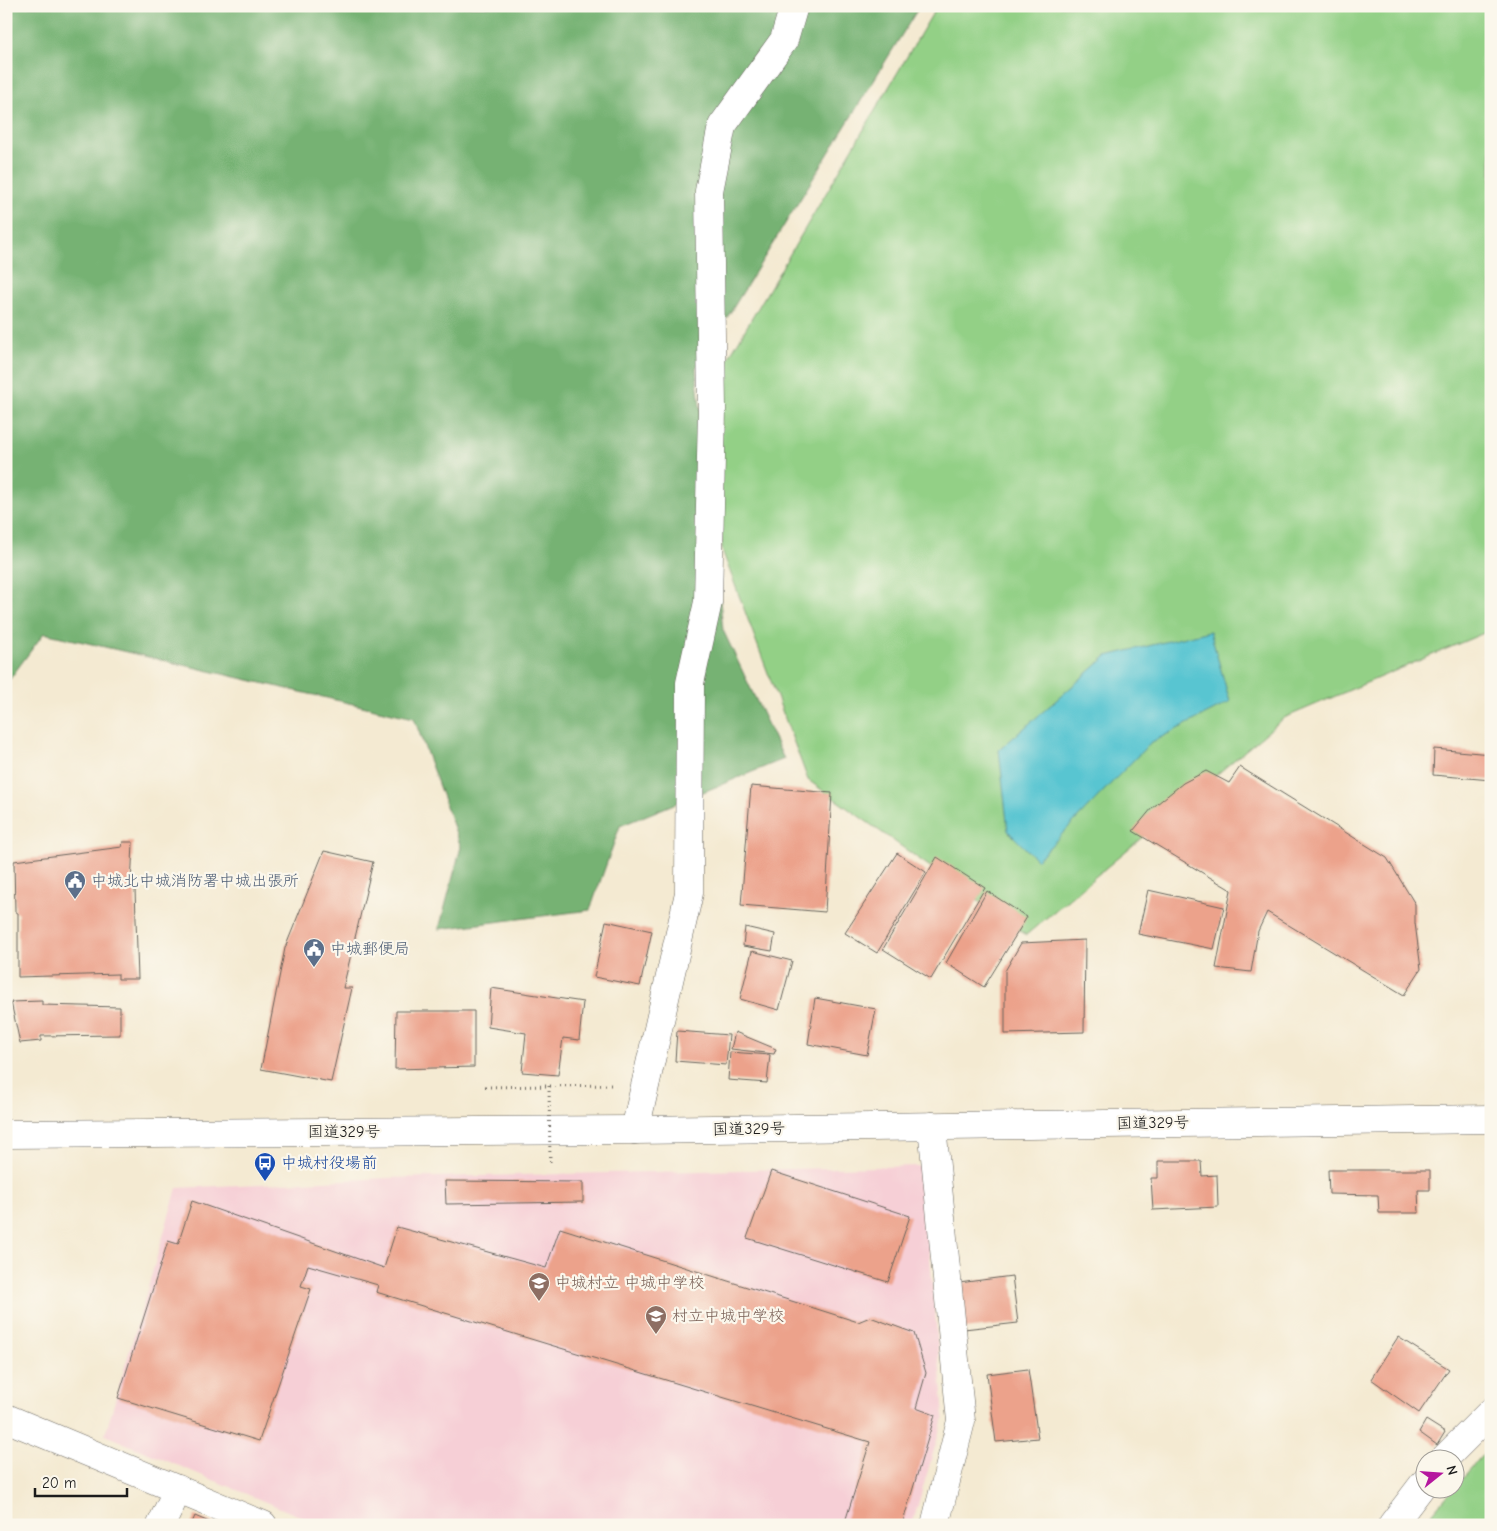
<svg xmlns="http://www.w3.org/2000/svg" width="1497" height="1531" font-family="'Comic Neue','Klee One',sans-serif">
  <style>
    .built { fill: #f6cfd6 }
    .green { fill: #93d086; stroke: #587651 }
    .forest { fill: #76b273; stroke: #496748 }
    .water { fill: #58c5d1; stroke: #3a7076 }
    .building { fill: #eca28b }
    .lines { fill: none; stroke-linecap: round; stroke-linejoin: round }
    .minor-casing { stroke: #68645c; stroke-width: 29 }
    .tertiary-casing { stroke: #68645c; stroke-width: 29 }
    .trunk-casing { stroke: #68645c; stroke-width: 29 }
    .path { stroke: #68645c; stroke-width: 3; stroke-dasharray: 1 4; stroke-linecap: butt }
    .minor { stroke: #fff; stroke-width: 28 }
    .tertiary { stroke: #fff; stroke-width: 28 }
    .trunk { stroke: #fff; stroke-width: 28 }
    .path-bridge { stroke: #68645c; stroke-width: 3; stroke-dasharray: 1 4; stroke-linecap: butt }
    .labels { text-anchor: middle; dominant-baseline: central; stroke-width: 4.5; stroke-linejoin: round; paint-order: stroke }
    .service-label { font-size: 16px; fill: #4e5e75; stroke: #fbf7ec; text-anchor: start }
    .street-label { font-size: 16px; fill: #1c1c1c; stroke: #fbf7ec }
    .transit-label { font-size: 16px; fill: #164399; stroke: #fbf7ec; text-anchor: start }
    .education-label { font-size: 16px; fill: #785e54; stroke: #fbf7ec; text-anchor: start }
  </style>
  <rect width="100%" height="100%" fill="#fbf7ec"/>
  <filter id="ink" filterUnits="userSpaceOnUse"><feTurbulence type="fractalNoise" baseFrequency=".02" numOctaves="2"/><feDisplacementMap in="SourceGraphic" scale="10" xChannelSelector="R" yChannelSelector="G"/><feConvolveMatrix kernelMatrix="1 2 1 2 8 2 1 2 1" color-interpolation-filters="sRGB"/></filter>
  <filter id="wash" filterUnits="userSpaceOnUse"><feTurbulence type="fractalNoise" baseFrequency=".0096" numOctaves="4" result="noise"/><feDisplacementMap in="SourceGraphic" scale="20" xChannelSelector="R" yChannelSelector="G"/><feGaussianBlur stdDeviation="1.12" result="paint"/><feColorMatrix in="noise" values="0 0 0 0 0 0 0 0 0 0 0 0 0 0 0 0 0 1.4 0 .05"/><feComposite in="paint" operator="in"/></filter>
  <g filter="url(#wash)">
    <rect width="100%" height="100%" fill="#f4ead2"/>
    <polygon class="built" points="922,1166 944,1416 912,1525 321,1525 105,1435 177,1188 387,1178"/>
    <g class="green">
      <polygon points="937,6 1491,6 1491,630 1284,718 1026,935 808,780 722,550 720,372"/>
      <polygon points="1491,1445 1491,1525 1422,1525"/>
    </g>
    <polygon class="forest" points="6,6 919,7 696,368 723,630 784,759 620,826 590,910 439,929 461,847 414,718 44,633 6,684"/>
    <polygon class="water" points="1210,631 1230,702 1150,743 1037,860 1008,831 999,750 1107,656"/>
    <g id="blocks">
      <g class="building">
        <polygon points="1434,749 1491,754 1491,780 1433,775"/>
        <polygon points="1240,767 1387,858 1415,904 1415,923 1421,969 1404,995 1267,912 1258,931 1251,972 1216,968 1231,890 1133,831 1152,808 1183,783 1206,771 1229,783"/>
        <polygon points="751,786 832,793 825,912 741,905"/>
        <polygon points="123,842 133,842 131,887 135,889 138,979 118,979 118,974 18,977 18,913 15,912 14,861 122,847"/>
        <polygon points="324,851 373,862 343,988 352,988 331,1082 261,1069 285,948"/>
        <polygon points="897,853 926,872 877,953 845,933"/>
        <polygon points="937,857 985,888 931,979 883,949"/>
        <polygon points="1148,890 1224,907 1214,949 1138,934"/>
        <polygon points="987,891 1027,917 984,987 946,963"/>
        <polygon points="606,921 652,931 640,986 594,977"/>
        <polygon points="745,927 775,934 772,951 743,946"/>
        <polygon points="1085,940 1084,1032 1005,1034 1005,971 1021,943"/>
        <polygon points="752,951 792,961 779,1010 740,999"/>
        <polygon points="491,988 583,1002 579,1040 563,1038 558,1075 522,1072 526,1033 488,1027"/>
        <polygon points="815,998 876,1009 867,1055 808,1044"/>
        <polygon points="42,1001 42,1005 120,1007 120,1035 41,1036 41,1041 20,1043 11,1002"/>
        <polygon points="396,1011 474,1011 474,1067 395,1069"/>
        <polygon points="677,1031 729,1035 726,1065 675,1061"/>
        <polygon points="735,1032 776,1049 774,1054 731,1049"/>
        <polygon points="730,1052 770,1055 767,1083 728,1080"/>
        <polygon points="1158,1161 1201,1161 1202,1176 1217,1175 1218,1207 1153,1210 1151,1178 1158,1178"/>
        <polygon points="1328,1170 1430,1170 1430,1190 1418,1190 1419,1213 1379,1213 1378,1195 1329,1194"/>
        <polygon points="771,1171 910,1216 888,1282 747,1238"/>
        <polygon points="445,1181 583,1182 583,1202 446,1204"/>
        <polygon points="192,1201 384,1268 397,1227 546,1268 560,1228 858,1322 870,1317 914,1333 926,1373 916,1408 935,1415 902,1525 844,1525 870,1442 376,1292 378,1285 308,1265 301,1286 311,1289 259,1441 118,1398 168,1241 178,1244"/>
        <polygon points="1012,1276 1018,1323 964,1329 959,1283"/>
        <polygon points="1398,1337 1449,1369 1419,1413 1371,1379"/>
        <polygon points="1028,1369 1038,1438 996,1442 987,1374"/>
        <polygon points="1426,1420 1445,1432 1437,1445 1419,1432"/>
        <polygon points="195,1516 216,1525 191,1525"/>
      </g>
    </g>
  </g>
  <g filter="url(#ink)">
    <use href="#blocks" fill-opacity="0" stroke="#68645c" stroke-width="1"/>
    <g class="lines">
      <g class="minor-casing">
        <g id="minor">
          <polyline points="932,1126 961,1421 935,1525"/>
          <polyline points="635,1130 689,893 690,683 708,602 712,409 709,191 722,126 784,40 794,6"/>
          <polyline points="1445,1458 1491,1412"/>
          <polyline points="161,1525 178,1489"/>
          <polyline points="1392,1525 1424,1483"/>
        </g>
      </g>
      <g class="tertiary-casing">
        <polyline id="tertiary" points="6,1418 263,1525"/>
      </g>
      <g class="trunk-casing">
        <polyline id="trunk" points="6,1134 635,1130 1491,1119"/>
      </g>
      <polyline class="path" points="485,1087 614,1085"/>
      <use href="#minor" class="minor"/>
      <use href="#tertiary" class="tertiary"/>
      <use href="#trunk" class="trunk"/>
      <polyline class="path-bridge" points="549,1086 550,1162"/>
    </g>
  </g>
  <defs>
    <g id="civic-pin" transform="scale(1.125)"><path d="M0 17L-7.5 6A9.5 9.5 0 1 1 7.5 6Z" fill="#5c6f8a" stroke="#fbf7ec"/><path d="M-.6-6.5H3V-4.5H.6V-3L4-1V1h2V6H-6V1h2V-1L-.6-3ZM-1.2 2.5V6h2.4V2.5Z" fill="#fff"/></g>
    <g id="bus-pin" transform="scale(1.125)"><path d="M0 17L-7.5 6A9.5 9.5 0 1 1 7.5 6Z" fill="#1a4fb4" stroke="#fbf7ec"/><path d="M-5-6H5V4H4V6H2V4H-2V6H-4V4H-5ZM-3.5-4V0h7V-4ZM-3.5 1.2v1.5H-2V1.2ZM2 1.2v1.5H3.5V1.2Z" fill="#fff"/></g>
    <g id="school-pin" transform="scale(1.125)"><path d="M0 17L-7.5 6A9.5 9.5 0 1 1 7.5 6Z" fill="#8d6e63" stroke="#fbf7ec"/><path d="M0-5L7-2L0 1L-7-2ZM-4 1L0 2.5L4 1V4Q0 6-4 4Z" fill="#fff"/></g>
  </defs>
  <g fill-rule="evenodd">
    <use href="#civic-pin" x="75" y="881"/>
    <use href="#civic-pin" x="314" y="949"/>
    <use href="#bus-pin" x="265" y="1163"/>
    <use href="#school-pin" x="539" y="1283"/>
    <use href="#school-pin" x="656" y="1316"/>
  </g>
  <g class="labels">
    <g class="service-label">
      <text x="91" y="881">中城北中城消防署中城出張所</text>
      <text x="330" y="949">中城郵便局</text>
    </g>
    <g class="street-label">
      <text transform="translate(1153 1123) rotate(-1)">国道329号</text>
      <text transform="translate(749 1129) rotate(-1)">国道329号</text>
      <text x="344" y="1132">国道329号</text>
    </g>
    <g class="transit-label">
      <text x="281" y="1163">中城村役場前</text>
    </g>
    <g class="education-label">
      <text x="555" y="1283">中城村立 中城中学校</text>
      <text x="672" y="1316">村立中城中学校</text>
    </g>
  </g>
  <rect width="1497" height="1531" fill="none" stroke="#fbf7ec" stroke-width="25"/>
  <g transform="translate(1440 1474) rotate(73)"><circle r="24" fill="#fbf7ec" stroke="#a29f99"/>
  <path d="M0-4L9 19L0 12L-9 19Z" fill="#b5179e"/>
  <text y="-8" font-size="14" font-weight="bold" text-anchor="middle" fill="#1c1c1c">N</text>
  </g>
  <path d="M35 1488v8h92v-8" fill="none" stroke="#1c1c1c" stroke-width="2.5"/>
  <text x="42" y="1488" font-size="15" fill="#1c1c1c" stroke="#fbf7ec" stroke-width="4" paint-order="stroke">20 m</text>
</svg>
